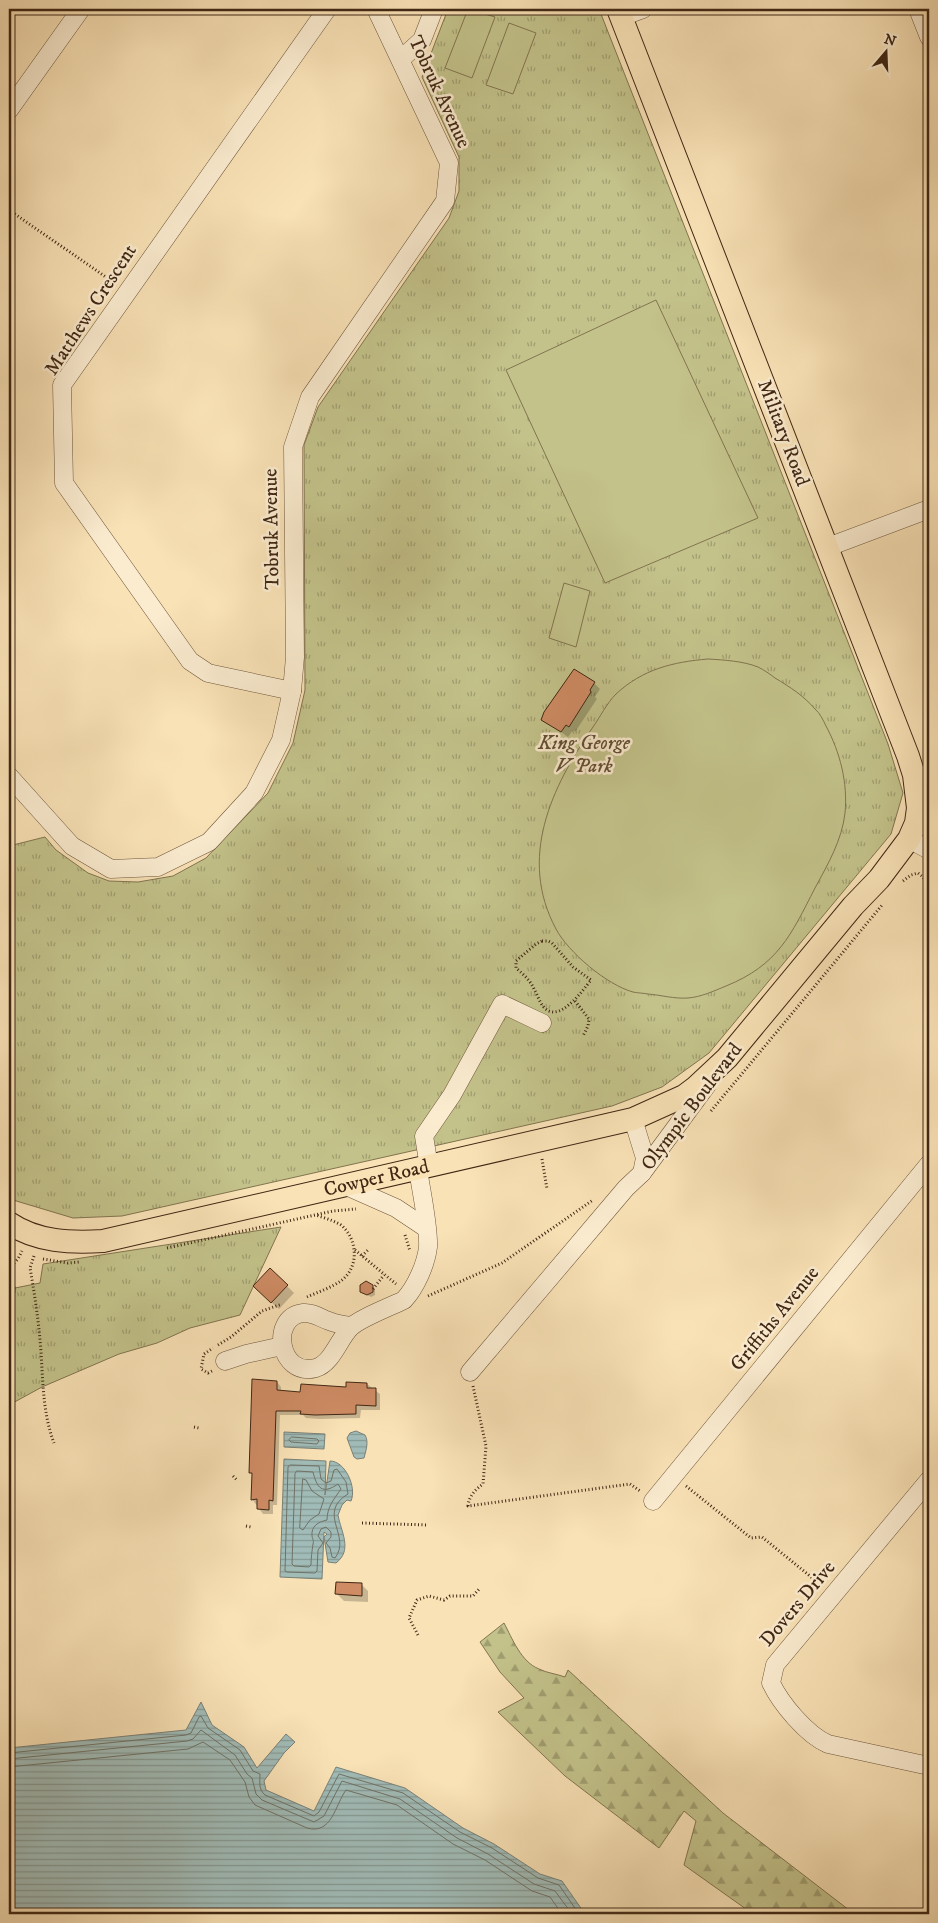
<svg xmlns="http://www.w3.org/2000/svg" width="938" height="1923" font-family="'IM FELL DW Pica',serif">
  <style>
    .grass { fill: url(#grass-tufts); stroke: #82744f }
    .forest { fill: url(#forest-firs); stroke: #82744f }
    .pitch { fill: #c3c28a; stroke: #82744f }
    .water { fill: url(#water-rules); stroke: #7a8076 }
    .shadow { fill: #0003 }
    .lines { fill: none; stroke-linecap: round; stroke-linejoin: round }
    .shore { stroke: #707266; stroke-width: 1 }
    .building { fill: #ce8b64; stroke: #402714 }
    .minor-casing { stroke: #6e563c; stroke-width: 19 }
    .major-casing { stroke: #402714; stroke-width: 24 }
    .path { stroke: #402714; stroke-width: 3; stroke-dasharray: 1 2.5; stroke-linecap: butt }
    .minor { stroke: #fbecd0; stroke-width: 18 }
    .major { stroke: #f9e2b6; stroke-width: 22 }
    .labels { text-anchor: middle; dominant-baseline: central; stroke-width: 5; stroke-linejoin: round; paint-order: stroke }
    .street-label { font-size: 20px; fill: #402714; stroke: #fbecd0 }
    .park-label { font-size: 20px; font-style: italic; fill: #614e32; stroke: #fbecd0 }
  </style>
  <defs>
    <pattern id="grass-tufts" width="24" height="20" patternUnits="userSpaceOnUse" patternTransform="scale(1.25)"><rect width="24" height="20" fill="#c3c28a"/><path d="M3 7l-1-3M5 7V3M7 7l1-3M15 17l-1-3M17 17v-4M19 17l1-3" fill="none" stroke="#a09e70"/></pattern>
    <pattern id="forest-firs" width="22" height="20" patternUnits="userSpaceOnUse" patternTransform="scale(1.25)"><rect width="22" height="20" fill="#c3c28a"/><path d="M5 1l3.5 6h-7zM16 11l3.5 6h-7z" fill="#a09e70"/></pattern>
    <pattern id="water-rules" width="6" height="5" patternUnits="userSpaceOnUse" patternTransform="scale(1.25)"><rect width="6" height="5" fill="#a1bcb8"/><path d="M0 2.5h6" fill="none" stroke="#859994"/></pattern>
  </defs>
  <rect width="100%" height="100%" fill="#f9e2b6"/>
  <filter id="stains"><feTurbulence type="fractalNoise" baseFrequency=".004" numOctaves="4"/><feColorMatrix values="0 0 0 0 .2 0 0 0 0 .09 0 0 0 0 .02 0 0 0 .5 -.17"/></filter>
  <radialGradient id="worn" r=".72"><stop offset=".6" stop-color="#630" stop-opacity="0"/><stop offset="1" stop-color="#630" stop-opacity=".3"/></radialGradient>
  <g class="grass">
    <polygon points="448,9 599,9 888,744 903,793 891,834 709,1053 662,1087 612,1106 122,1216 73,1218 13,1200 9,1195 9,846 45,837 56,850 88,873 109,881 138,882 173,876 206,858 268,793 293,743 305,690 304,445 318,407 449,218 459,191 459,157 422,77"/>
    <polygon points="281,1227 240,1315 190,1328 157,1343 119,1354 42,1387 9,1405 9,1298 15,1288 40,1283 43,1264"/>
  </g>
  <path class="forest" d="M 504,1623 C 512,1638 521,1662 539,1669 C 547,1673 557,1674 565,1677 L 568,1670 L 723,1813 L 849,1910 L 876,1914 L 753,1914 L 684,1865 L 696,1821 L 684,1811 L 659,1848 L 565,1776 L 498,1712 L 524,1698 L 500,1672 L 480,1642 Z"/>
  <g class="pitch">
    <polygon points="468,9 495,17 472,78 445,68"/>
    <polygon points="509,23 536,33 513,94 486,85"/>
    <polygon points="656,300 758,518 605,583 506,370"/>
    <polygon points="564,583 590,591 576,647 549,638"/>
    <path d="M 708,659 C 724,660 743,661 758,667 C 764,670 770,674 775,678 C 790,687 804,696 815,709 C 820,713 823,720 826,726 C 840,752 848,783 845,813 C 842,840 828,864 815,888 C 791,935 778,965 726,986 C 714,991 701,997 688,998 C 674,999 661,995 648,994 C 643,993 637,993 633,992 C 607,985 568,952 556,929 C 518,858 551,788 593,727 C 600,717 607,703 616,694 C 643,669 673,662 708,659 Z"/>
  </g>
  <g class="water">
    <path d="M 356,1431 L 365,1435 C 369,1442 366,1450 364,1458 L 357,1459 L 354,1457 L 347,1438 L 350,1433 Z"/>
    <polygon points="284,1432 325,1434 324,1449 284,1447"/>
    <path d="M 284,1459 L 326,1461 L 325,1495 L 330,1461 C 345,1461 357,1487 351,1501 L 347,1500 L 342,1505 L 338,1515 C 341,1532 353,1550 336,1563 L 328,1562 L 324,1537 L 327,1534 L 324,1532 L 322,1579 L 280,1577 Z"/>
    <polygon points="201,1702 212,1725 244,1747 257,1768 286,1734 295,1742 284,1753 264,1781 266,1790 314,1811 336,1767 405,1788 463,1828 494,1844 540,1874 562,1881 585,1914 9,1914 9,1748 186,1730"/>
  </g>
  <g class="shadow">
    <polygon points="594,683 600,689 595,697 597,699 575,732 573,730 568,737 543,719"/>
    <polygon points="9,1280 16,1287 16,1293 9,1293"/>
    <polygon points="287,1286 294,1293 279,1309 261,1293"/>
    <polygon points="372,1286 375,1289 375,1295 371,1297 362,1292"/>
    <polygon points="277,1382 281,1387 281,1391 302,1393 347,1388 367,1384 380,1394 380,1410 361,1410 360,1418 320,1419 306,1418 303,1415 280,1415 277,1505 273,1505 273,1514 263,1514 252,1499 253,1475 251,1472"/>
    <polygon points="361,1584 368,1591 368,1602 344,1601 337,1594"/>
  </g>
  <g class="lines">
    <g class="shore">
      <polygon points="292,1437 317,1439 319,1441 317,1444 291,1442 289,1440"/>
      <path d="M 291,1465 L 319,1466 L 321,1479 L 326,1483 L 331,1481 L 334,1470 L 337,1469 L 346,1482 L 348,1494 C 316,1513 352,1536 335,1558 L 332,1557 L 330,1548 L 326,1543 L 331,1537 L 331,1532 L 326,1527 L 321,1529 L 318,1536 L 323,1543 L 318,1550 L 317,1571 L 315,1573 L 287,1572 L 285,1571 L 288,1467 Z"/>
      <path d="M 297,1471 L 313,1472 C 317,1488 322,1495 338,1484 L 341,1489 C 334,1499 327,1507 327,1520 C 318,1522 311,1526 312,1536 C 313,1541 314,1540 313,1544 C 312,1551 311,1558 311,1565 L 309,1567 L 294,1566 L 292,1564 L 295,1474 Z"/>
      <polygon points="303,1479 306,1480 312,1491 324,1499 319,1514 310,1520 303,1530 300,1528"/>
      <path d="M 9,1753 L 186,1735 L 191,1733 L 199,1717 L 201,1716 L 208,1728 L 240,1750 L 253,1771 L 260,1774 C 260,1781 258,1789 265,1795 L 314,1816 L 319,1812 L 339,1774 L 403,1793 L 460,1832 L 492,1848 L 538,1878 L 559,1885 L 579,1914"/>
      <polyline points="9,1759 187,1741 193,1739 201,1730 235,1755 247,1774 252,1778 256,1794 262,1800 314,1822 324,1816 342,1781 400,1799 457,1838 488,1854 534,1884 555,1891 572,1914"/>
      <path d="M 9,1767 L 188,1749 L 203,1742 L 230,1760 L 245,1782 L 249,1797 L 255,1805 L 307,1828 C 332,1835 335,1805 346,1790 L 397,1805 L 453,1844 L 485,1860 L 532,1891 L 550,1897 L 562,1914"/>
    </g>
  </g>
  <g class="building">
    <polygon points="574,669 595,682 590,690 591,692 569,727 566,725 561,732 541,720 544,712"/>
    <polygon points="270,1268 288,1285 271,1303 253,1286"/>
    <polygon points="366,1281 373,1285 373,1292 367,1295 360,1292 360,1285"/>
    <polygon points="252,1379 277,1381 277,1390 300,1392 301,1384 346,1387 346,1382 367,1383 367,1388 376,1388 376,1406 356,1405 356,1414 315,1415 300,1414 301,1411 276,1411 273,1501 269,1500 269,1510 257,1509 257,1499 251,1500 252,1473 249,1473"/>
    <polygon points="336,1582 362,1583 362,1596 335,1594"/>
  </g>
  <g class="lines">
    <g class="minor-casing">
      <g id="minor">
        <polyline points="918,9 929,37"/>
        <polyline points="621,17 643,9"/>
        <polyline points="401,59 422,40 434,9"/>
        <polyline points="9,110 81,9"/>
        <polyline points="828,547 929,509"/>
        <polyline points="292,691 208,673 190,661 64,483 62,385 327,9"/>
        <polyline points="9,776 72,846 111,869 158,867 209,842 254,793 281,740 292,691 295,657 293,447 310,397 445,201 449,163 376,9"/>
        <polyline points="909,839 929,850"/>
        <polyline points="633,1119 645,1158 642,1173"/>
        <polyline points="429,1167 424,1136 452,1095 502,1004 542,1023"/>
        <polyline points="344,1185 396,1208 426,1228"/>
        <path d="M 351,1326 C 344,1325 336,1324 329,1321 C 320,1318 313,1312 303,1313 C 269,1317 279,1378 316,1368 C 332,1363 339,1339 350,1328 C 358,1319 392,1306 404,1300 C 416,1287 426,1264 428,1247 C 429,1226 421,1191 418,1169"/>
        <polyline points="225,1361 246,1354 282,1346"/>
        <polyline points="470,1372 626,1188 642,1173 707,1085"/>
        <path d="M 929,1480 L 775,1665 L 771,1683 C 781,1704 807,1735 828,1744 L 929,1766"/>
        <polyline points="653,1501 929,1164"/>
      </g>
    </g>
    <g class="major-casing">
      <g id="major">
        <path id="s1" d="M 9,1223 C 37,1242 71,1243 103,1241 L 633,1119 L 684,1096 L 696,1087 L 727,1058 L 853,906 L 879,879 L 909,839 L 916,823 L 918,808 L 914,775 L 908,756 L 618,9"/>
      </g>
    </g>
    <g class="path">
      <polyline points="9,210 116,284"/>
      <polyline points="903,881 911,875 918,873 923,877 929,888"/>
      <path d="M 542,941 L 548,941 L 552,943 L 573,967 L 591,980 C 583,990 558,1026 543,1006 C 539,1001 537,994 534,989 C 530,980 523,974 516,968 L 516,961 L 536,944 Z"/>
      <polyline points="575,1001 589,1019 588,1026 583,1036"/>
      <polyline points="711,1111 883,904"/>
      <polyline points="542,1159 547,1189"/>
      <polyline points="405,1235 410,1251"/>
      <polyline points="167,1248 333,1211 356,1209"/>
      <polyline points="355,1250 396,1284"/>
      <path d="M 34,1256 L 30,1268 C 35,1296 39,1324 41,1352 C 43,1383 43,1414 54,1443"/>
      <polyline points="362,1256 369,1249"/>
      <polyline points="43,1259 68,1263 79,1262"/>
      <polyline points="9,1268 18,1259 22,1251"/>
      <polyline points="373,1289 384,1275"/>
      <polyline points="428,1296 502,1263 593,1200"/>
      <path d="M 307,1297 C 318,1292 333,1287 342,1280 C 360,1266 357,1238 341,1225 C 333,1220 324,1218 316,1215"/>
      <polyline points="218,1345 231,1337 262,1311 282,1304"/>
      <polyline points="212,1371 208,1373 201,1369 204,1354 213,1348"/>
      <path d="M 473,1386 L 486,1446 L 483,1484 C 475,1490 469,1496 468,1506 L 630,1484 L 640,1491"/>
      <polyline points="194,1427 199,1428"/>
      <polyline points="233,1476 237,1480"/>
      <polyline points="686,1486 751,1538 762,1537 821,1585"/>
      <polyline points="362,1523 428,1525"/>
      <polyline points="246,1526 251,1527"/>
      <polyline points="418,1635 409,1618 417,1600 429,1596 444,1600 450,1596 473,1596 480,1588"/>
    </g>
    <use href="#minor" class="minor"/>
    <use href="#major" class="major"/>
  </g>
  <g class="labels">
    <g class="street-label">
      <text transform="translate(439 92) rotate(65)">Tobruk Avenue</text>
      <text transform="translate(91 310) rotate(-57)">Matthews Crescent</text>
      <text transform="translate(783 433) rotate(69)">Military Road</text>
      <text transform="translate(272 529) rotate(-91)">Tobruk Avenue</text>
      <text transform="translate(692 1107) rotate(-53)">Olympic Boulevard</text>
      <text stroke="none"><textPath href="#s1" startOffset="378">Cowper Road</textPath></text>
      <text transform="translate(775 1319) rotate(-51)">Griffiths Avenue</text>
      <text transform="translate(798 1604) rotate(-50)">Dovers Drive</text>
    </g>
    <g class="park-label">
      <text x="584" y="743">King George<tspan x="584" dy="23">V Park</tspan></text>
    </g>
  </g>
  <rect width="938" height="1923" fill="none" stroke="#f9e2b6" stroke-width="30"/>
  <rect x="10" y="10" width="918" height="1903" fill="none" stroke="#402714" stroke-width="2.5"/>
  <rect x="15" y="15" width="908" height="1893" fill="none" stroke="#402714"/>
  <g transform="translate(886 52) rotate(19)" stroke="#fbecd0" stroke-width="4" paint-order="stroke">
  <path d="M0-4L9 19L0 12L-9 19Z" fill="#402714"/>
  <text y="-8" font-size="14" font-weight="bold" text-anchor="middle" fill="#402714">N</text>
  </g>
  <rect width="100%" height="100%" filter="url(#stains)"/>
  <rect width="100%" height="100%" fill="url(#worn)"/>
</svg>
